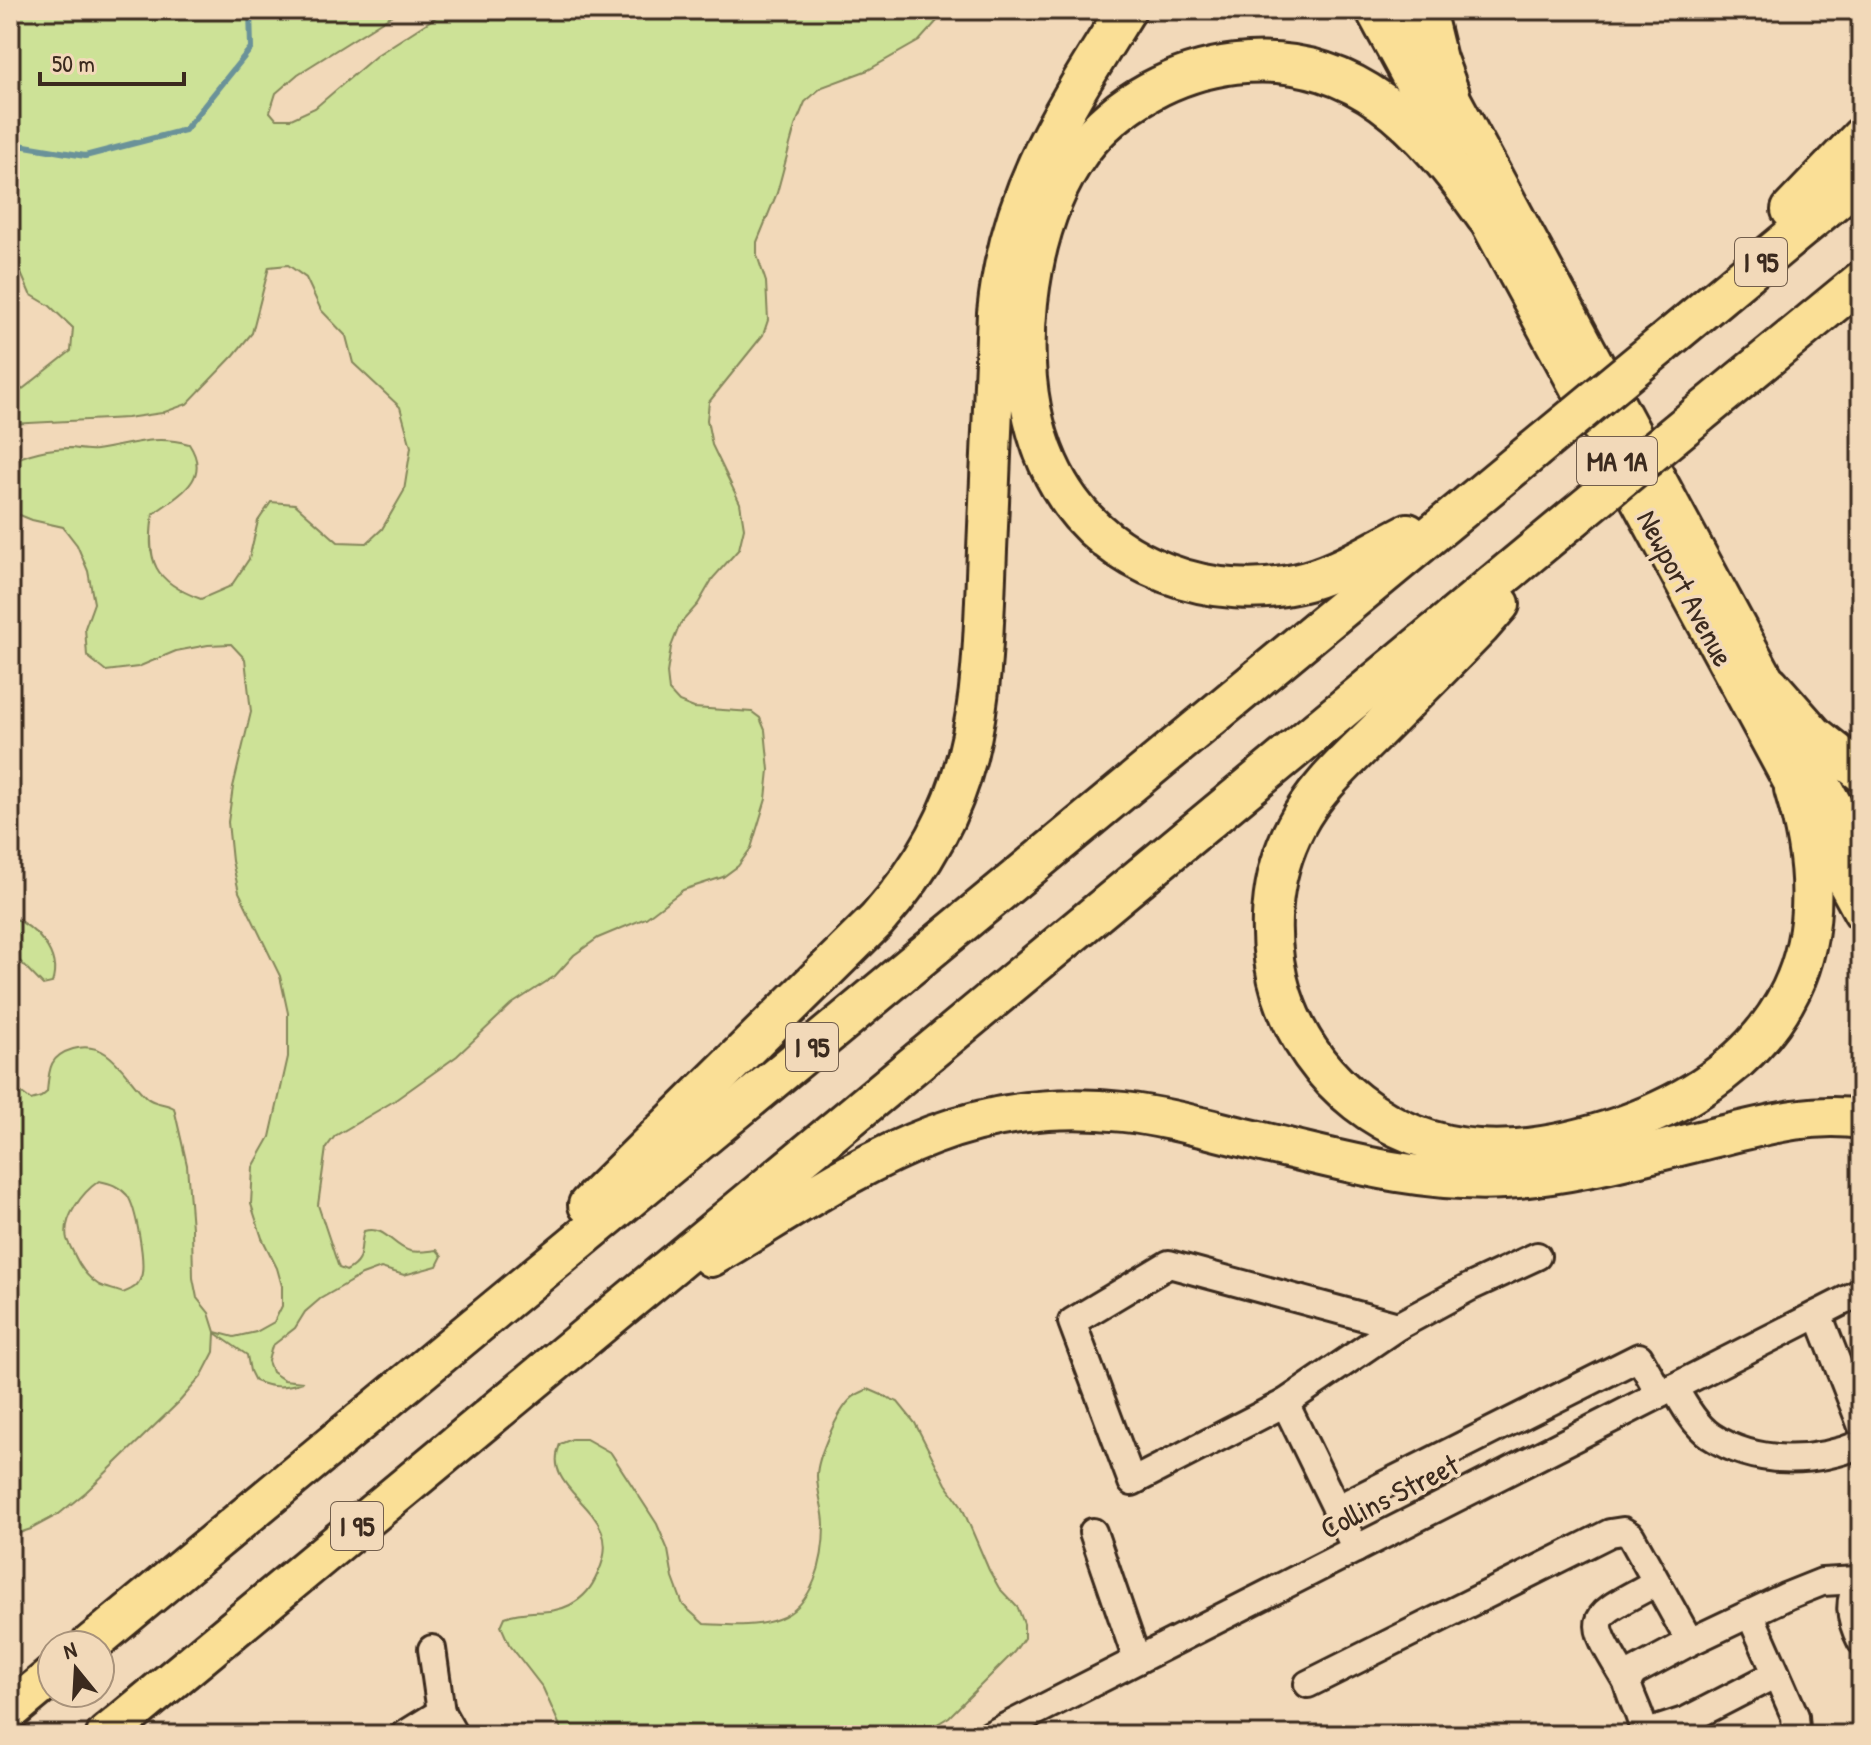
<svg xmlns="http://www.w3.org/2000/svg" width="1871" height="1745" font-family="'Patrick Hand',sans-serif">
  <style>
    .green { fill: #cde297; stroke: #84865a; stroke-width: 2; fill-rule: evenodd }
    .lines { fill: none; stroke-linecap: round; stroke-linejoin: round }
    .stream { stroke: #6b9299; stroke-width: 6 }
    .minor-casing { stroke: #3b2a1e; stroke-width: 32 }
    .major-casing { stroke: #3b2a1e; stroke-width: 40 }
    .highway-casing { stroke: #3b2a1e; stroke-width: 44 }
    .minor { stroke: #f2d9b9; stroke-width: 26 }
    .major { stroke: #fadf96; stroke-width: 34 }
    .highway { stroke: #fadf96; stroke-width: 38 }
    .highway-bridge-casing { stroke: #3b2a1e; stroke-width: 44; stroke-linecap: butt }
    .highway-bridge { stroke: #fadf96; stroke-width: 38 }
    .labels { text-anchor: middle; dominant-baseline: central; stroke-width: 7; stroke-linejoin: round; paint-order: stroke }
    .shield { fill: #f2d9b9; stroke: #725e4c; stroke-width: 2 }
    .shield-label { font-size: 28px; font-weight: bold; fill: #3b2a1e }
    .street-label { font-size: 30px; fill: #3b2a1e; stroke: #f2d9b9 }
  </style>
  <rect width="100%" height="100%" fill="#f2d9b9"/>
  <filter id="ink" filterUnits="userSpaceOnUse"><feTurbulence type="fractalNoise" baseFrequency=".0125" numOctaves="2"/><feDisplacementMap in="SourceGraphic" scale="16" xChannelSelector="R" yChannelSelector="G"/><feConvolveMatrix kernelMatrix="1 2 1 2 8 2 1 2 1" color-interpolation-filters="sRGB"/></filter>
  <g filter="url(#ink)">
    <g class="green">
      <path d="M 10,10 L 400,10 L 298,74 L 276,93 L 270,112 L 276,119 L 291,119 L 315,108 L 377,55 L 447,10 L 947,10 L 919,41 L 868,70 L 822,87 L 805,102 L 795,126 L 777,193 L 757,242 L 757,255 L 766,282 L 768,320 L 763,335 L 709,402 L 707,420 L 712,445 L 740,503 L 744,528 L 739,549 L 713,578 L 698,604 L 680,624 L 671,647 L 667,673 L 669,691 L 679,702 L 694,708 L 752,712 L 760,718 L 765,730 L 769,770 L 766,799 L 751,848 L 738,866 L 723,877 L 683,890 L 646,918 L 598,938 L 574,955 L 555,976 L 512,1004 L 457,1056 L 394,1101 L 335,1136 L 326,1148 L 318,1205 L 339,1268 L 346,1271 C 366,1260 358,1251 364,1231 C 385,1225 392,1246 410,1251 C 419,1253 428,1251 437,1250 L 442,1256 L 437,1266 L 404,1275 L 381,1268 L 362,1275 L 320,1299 L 305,1312 L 295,1328 L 272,1346 L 268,1361 L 272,1372 L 284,1380 L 303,1382 C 285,1388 272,1388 255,1381 L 250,1371 L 247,1355 L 215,1333 L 214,1352 L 201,1377 L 179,1402 L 86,1492 L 59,1514 L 31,1529 L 10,1536 L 10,1084 L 31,1100 L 41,1097 L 47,1092 C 49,1069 49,1056 73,1049 C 110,1039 123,1075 146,1097 C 153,1104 165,1103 174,1108 L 187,1165 L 192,1228 L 193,1278 L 197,1298 L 209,1313 L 215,1332 L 234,1337 L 256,1332 L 274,1322 L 282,1306 L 282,1286 L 277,1268 L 262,1238 L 251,1204 L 253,1167 L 270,1137 L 288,1057 L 288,1013 L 280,976 L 239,892 L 232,861 L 228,822 L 233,787 L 251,712 L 245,659 L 231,644 L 208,645 L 176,651 L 138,667 L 106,671 L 87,656 L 85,628 L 94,603 L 88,571 L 77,545 L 63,527 L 32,520 L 10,511 L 10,463 C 26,453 51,448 71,448 C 79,449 88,451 96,450 C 130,445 154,434 189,444 C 212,479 179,495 153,514 C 146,562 154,582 201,599 L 231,586 L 249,559 L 258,521 L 271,502 L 295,504 L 338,542 L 367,543 L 382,529 L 404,491 L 411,447 L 400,407 L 353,363 L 346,336 L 321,310 L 306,278 L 288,265 L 269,267 L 252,333 L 234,355 L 187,404 L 162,413 L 127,418 L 10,424 L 10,399 L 71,351 L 73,328 L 50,306 L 30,294 L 17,264 L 10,233 ZM 99,1181 C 110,1183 119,1186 127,1195 C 136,1207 146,1263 141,1277 C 138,1287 132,1289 123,1293 C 115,1290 106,1288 99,1285 C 88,1278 80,1267 75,1256 C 73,1251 69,1245 67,1239 C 62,1218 83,1192 99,1181 Z"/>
      <path d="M 10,916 C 35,927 62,953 52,983 L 43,985 L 10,951 Z"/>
      <path d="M 868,1389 L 898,1402 L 915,1423 L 946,1484 L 961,1505 L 989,1570 L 999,1588 L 1018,1608 L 1024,1624 L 1024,1638 L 1014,1652 L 949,1717 L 919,1735 L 564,1735 L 543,1688 L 509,1644 L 501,1626 L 505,1617 C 527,1608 549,1616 570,1605 C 585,1597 592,1587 598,1573 C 630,1508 538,1496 560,1444 L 572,1439 L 586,1439 L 611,1453 L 657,1524 L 668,1550 L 673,1578 L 683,1605 L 704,1624 C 728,1625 754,1628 778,1619 C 814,1606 824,1560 824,1525 C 824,1509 817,1493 817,1476 C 817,1458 838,1410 852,1398 C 856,1394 863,1392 868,1389 Z"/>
    </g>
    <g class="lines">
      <polyline class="stream" points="10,139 19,145 85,156 185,130 251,48 250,10"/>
      <g class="minor-casing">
        <g id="minor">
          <polygon points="1169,1264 1398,1326 1285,1403 1132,1482 1072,1322"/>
          <polyline points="1818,1314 1861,1424"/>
          <polyline points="1398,1326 1470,1287 1537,1256"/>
          <path d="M 1674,1387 C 1683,1404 1695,1425 1711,1436 C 1755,1465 1814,1464 1861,1444"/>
          <polyline points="1285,1403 1356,1549"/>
          <polyline points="1336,1509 1639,1357 1660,1394"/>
          <polyline points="1093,1532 1137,1660"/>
          <path d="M 1861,1577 C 1847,1600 1849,1618 1861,1641"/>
          <polyline points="1750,1614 1795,1716 1796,1729 1792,1735"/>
          <polyline points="432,1649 441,1712"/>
          <path d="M 1627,1682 C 1585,1613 1587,1620 1655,1583"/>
          <polyline points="1308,1684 1610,1533 1623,1531 1631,1536 1690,1642 1787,1596 1822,1582 1858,1580"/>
          <polyline points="1644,1734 1687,1720 1776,1674"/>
          <polyline points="404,1735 441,1712 454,1735"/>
          <polyline points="990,1735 1861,1292"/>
          <path d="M 1644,1735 C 1643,1717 1631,1700 1627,1682 L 1634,1672 L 1690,1642"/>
        </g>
      </g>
      <g class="major-casing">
        <g id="major">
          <polyline points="1373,10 1861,912"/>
          <polyline points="1405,10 1861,854"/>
        </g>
      </g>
      <g class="highway-casing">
        <g id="highway">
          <polyline points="1425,10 1437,59 1450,94"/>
          <polyline points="1791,210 1861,137"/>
          <polyline points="1660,346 1861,179"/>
          <polyline points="1698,415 1861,281"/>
          <path d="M 1408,533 C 1375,550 1342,571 1307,581 C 1260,594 1210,590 1166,573 C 1048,527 1016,417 1028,302 C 1034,249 1049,194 1081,150 C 1117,102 1176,71 1235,64 C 1355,50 1423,128 1486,217"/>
          <path d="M 1500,604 L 1480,627 C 1445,663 1410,698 1375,733 C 1347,761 1315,789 1296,826 C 1269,877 1265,940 1282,995 C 1310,1081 1389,1143 1478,1149 C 1528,1153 1578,1141 1624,1125 C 1693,1100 1758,1058 1791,990 C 1821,927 1814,854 1794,789"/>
          <polyline points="1770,685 1814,735 1861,772"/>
          <path d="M 588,1205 L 877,920 C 983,800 981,701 987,550 C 990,471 993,392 997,313 C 1009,191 1063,111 1126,10"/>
          <path d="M 711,1257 C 850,1175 951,1093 1124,1112 C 1168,1117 1211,1130 1254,1140 C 1336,1159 1419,1184 1504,1179 C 1578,1175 1652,1152 1724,1135 C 1769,1124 1814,1112 1861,1119"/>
          <polyline points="90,1645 1534,450"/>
          <polyline points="10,1711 52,1676"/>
          <polyline points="106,1735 1572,519"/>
        </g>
      </g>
      <use href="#minor" class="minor"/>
      <use href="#major" class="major"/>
      <use href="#highway" class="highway"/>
      <g class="highway-bridge-casing">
        <g id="highway-bridge">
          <polyline points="1534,450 1660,346"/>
          <polyline points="1572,519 1698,415"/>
        </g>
      </g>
      <use href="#highway-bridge" class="highway-bridge"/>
    </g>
  </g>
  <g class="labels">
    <g class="shield">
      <rect x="1735" y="238" width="52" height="48" rx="6"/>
      <rect x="1577" y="437" width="80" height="48" rx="6"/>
      <rect x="786" y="1023" width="52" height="48" rx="6"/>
      <rect x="331" y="1502" width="52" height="48" rx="6"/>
    </g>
    <g class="shield-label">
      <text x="1761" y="262">I 95</text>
      <text x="1617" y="461">MA 1A</text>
      <text x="812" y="1047">I 95</text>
      <text x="357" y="1526">I 95</text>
    </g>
    <g class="street-label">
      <text transform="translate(1686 588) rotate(62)">Newport Avenue</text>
      <text transform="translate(1389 1496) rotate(-27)">Collins Street</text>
    </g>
  </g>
  <rect width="1871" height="1745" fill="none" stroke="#f2d9b9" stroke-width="40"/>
  <rect x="20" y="20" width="1831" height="1705" fill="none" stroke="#3b2a1e" stroke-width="3" filter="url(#ink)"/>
  <g transform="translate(76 1669) rotate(342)"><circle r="38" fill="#f2d9b9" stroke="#a9937b" stroke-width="2"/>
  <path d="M0-6L14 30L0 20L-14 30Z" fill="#3b2a1e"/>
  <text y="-12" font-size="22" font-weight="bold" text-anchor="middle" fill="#3b2a1e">N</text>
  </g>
  <path d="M40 72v12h144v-12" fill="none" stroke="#3b2a1e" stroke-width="4"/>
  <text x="52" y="72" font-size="24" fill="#3b2a1e" stroke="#f2d9b9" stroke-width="6" paint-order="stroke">50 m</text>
</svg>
